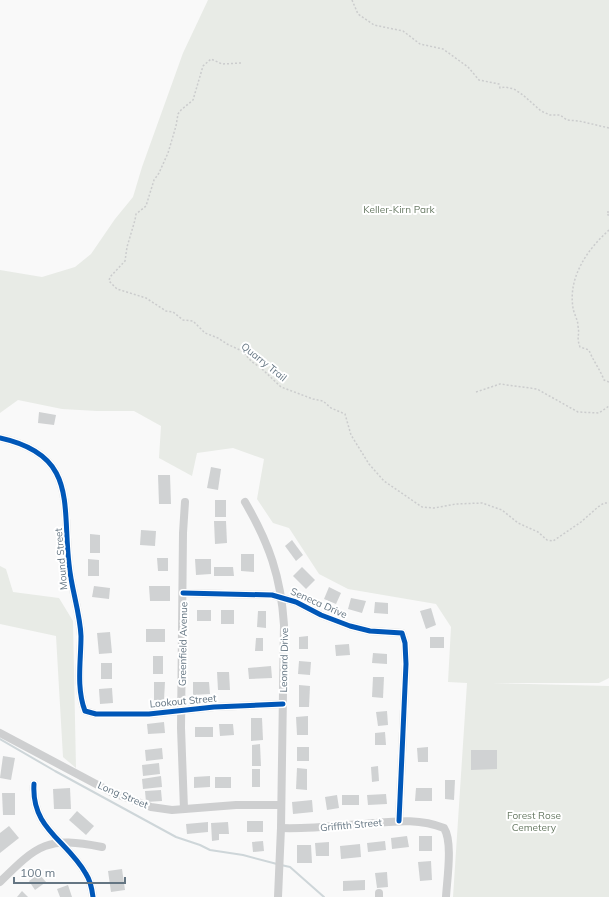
<svg xmlns="http://www.w3.org/2000/svg" width="609" height="897" font-family="Mulish,sans-serif">
  <style>
    .green { fill: #e8ebe6 }
    .lines { fill: none; stroke-linecap: round; stroke-linejoin: round }
    .stream { stroke: #ced6d9; stroke-width: 2 }
    .building { fill: #d0d2d3 }
    .path { stroke: #cbcccd; stroke-width: 1.5; stroke-dasharray: 2 2; stroke-linecap: butt }
    .minor { stroke: #cecfd0; stroke-width: 8 }
    .cycleway-casing { stroke: #fff; stroke-width: 8 }
    .cycleway { stroke: #0057b8; stroke-width: 5 }
    .labels { text-anchor: middle; dominant-baseline: central; stroke-width: 4; stroke-linejoin: round; paint-order: stroke }
    .park-label { font-size: 10px; fill: #687a64; stroke: #fff }
    .street-label { font-size: 10px; fill: #657683; stroke: #fff }
  </style>
  <rect width="100%" height="100%" fill="#f9f9f9"/>
  <g class="green">
    <polygon points="208,0 609,0 609,678 599,683 492,683 609,686 609,897 453,897 467,683 448,682 451,627 436,604 348,589 319,574 289,528 273,523 257,499 264,459 233,448 197,453 192,476 159,458 161,426 134,411 97,411 62,409 18,400 0,413 0,270 42,277 75,267 91,254 115,219 133,197 142,167 183,53"/>
    <polygon points="0,566 6,569 13,592 59,598 73,621 76,768 63,757 56,636 0,624"/>
  </g>
  <g class="lines">
    <g class="stream">
      <polyline points="0,739 55,771 176,837 200,845 210,850 243,855 277,864"/>
      <polyline points="281,865 290,867 324,897"/>
    </g>
  </g>
  <g class="building">
    <polygon points="39,412 56,415 54,425 38,423"/>
    <polygon points="211,467 221,469 218,490 207,488"/>
    <polygon points="158,475 170,475 171,504 159,504"/>
    <rect x="215" y="500" width="11" height="17"/>
    <polygon points="214,521 226,521 227,543 215,544"/>
    <polygon points="141,530 156,531 155,546 140,545"/>
    <polygon points="90,534 100,535 100,553 90,553"/>
    <polygon points="292,540 303,555 296,561 285,546"/>
    <polygon points="241,554 254,554 254,572 241,571"/>
    <polygon points="157,558 168,558 168,571 158,571"/>
    <polygon points="88,559 99,560 99,576 88,576"/>
    <polygon points="195,559 211,559 211,574 196,575"/>
    <polygon points="214,567 233,567 234,576 214,576"/>
    <polygon points="302,567 315,580 306,589 293,576"/>
    <polygon points="94,586 110,588 109,599 92,597"/>
    <polygon points="149,586 170,586 170,601 150,601"/>
    <polygon points="329,587 341,593 336,604 324,599"/>
    <polygon points="351,598 366,601 362,613 348,609"/>
    <polygon points="375,602 388,603 388,614 374,613"/>
    <polygon points="431,608 436,625 426,629 420,611"/>
    <rect x="197" y="610" width="14" height="11"/>
    <rect x="221" y="610" width="13" height="14"/>
    <polygon points="258,611 266,611 266,628 257,627"/>
    <rect x="146" y="629" width="19" height="13"/>
    <polygon points="110,632 112,653 99,654 97,633"/>
    <polygon points="308,636 308,649 299,649 299,637"/>
    <rect x="430" y="637" width="14" height="11"/>
    <polygon points="256,638 263,638 263,651 255,651"/>
    <polygon points="349,644 350,655 336,656 335,645"/>
    <polygon points="373,653 387,654 387,664 372,663"/>
    <rect x="153" y="656" width="10" height="18"/>
    <polygon points="299,661 311,662 310,675 298,674"/>
    <rect x="101" y="663" width="11" height="16"/>
    <polygon points="271,666 272,678 249,679 248,668"/>
    <polygon points="217,672 229,672 230,690 218,690"/>
    <polygon points="373,677 384,677 383,698 372,697"/>
    <polygon points="154,682 165,682 164,700 154,700"/>
    <polygon points="193,682 209,682 210,694 193,695"/>
    <polygon points="299,685 310,686 309,707 299,707"/>
    <polygon points="112,688 113,703 100,704 99,689"/>
    <polygon points="387,711 388,725 378,726 376,712"/>
    <polygon points="308,716 308,735 297,735 296,717"/>
    <polygon points="251,718 262,718 263,740 251,741"/>
    <polygon points="164,722 165,733 148,734 147,724"/>
    <polygon points="219,724 233,724 234,735 220,736"/>
    <rect x="195" y="727" width="18" height="10"/>
    <polygon points="385,732 386,745 375,745 375,733"/>
    <polygon points="260,744 261,766 252,766 252,745"/>
    <rect x="297" y="747" width="12" height="14"/>
    <polygon points="428,747 428,762 418,762 417,748"/>
    <polygon points="162,748 163,759 146,761 145,750"/>
    <polygon points="471,750 497,750 497,769 471,770"/>
    <polygon points="3,756 15,758 11,780 0,778"/>
    <polygon points="159,763 160,774 143,776 142,765"/>
    <polygon points="378,766 379,781 372,782 371,767"/>
    <polygon points="297,768 307,769 307,790 296,789"/>
    <rect x="252" y="769" width="8" height="18"/>
    <polygon points="161,776 162,787 143,789 142,779"/>
    <polygon points="210,776 210,787 194,788 194,777"/>
    <rect x="215" y="777" width="16" height="11"/>
    <polygon points="445,780 455,780 454,800 445,799"/>
    <polygon points="70,788 71,809 54,809 53,789"/>
    <polygon points="416,788 432,788 432,801 415,801"/>
    <polygon points="161,790 162,801 146,802 145,791"/>
    <polygon points="2,793 15,793 15,815 3,815"/>
    <polygon points="386,794 387,804 368,805 367,795"/>
    <polygon points="337,795 339,808 327,810 325,797"/>
    <rect x="342" y="795" width="17" height="10"/>
    <polygon points="312,800 313,812 293,814 292,802"/>
    <polygon points="77,811 94,826 86,835 69,820"/>
    <rect x="247" y="821" width="16" height="11"/>
    <polygon points="208,822 208,832 187,834 186,824"/>
    <polygon points="228,822 229,834 219,834 219,840 212,841 211,823"/>
    <polygon points="9,826 19,838 0,853 0,833"/>
    <polygon points="407,836 409,847 392,849 391,838"/>
    <rect x="419" y="836" width="13" height="15"/>
    <polygon points="263,841 264,851 253,852 252,842"/>
    <polygon points="385,841 386,850 368,852 367,843"/>
    <polygon points="329,842 329,856 316,856 315,843"/>
    <polygon points="360,844 361,857 341,859 340,846"/>
    <polygon points="297,845 311,845 312,863 297,863"/>
    <polygon points="431,861 432,880 420,881 418,862"/>
    <polygon points="122,869 125,890 111,892 108,871"/>
    <polygon points="387,872 388,887 377,888 375,873"/>
    <polygon points="39,874 46,882 35,890 29,881"/>
    <polygon points="365,880 365,890 343,891 343,881"/>
    <polygon points="68,885 72,897 60,897 57,889"/>
    <polygon points="22,891 28,897 17,897"/>
  </g>
  <g class="lines">
    <g class="path">
      <polyline points="352,0 358,14 374,25 403,31 420,44 443,49 468,67 479,80 499,84 500,88 505,87 514,89 523,95 541,111 550,115 560,115 567,120 579,121 609,128"/>
      <polyline points="241,63 222,64 211,59 203,66 193,100 181,110 178,114 176,126 168,153 159,173 154,180 146,206 136,214 135,220 127,247 125,261 110,277 109,281 117,289 146,298 166,311 173,312 183,320 193,321 205,333 218,338 227,344 242,351 252,362 260,367 281,387 313,399 323,401 331,408 345,414 351,435 369,464 384,481 422,507 434,508 456,504 482,503 502,510 518,523 538,532 547,540 553,541 581,522 598,507 604,503 609,503"/>
      <polyline points="609,212 607,212 609,217"/>
      <path d="M 609,230 C 587,250 568,277 573,308 C 574,314 578,320 578,326 C 580,336 576,336 580,347 L 589,350 C 593,361 600,369 604,380 L 609,382"/>
      <polyline points="476,392 500,384 537,389 578,412 599,413 609,406"/>
    </g>
    <g class="minor">
      <path d="M 0,438 C 78,455 62,504 69,564 C 71,588 80,612 81,636 C 81,661 76,687 85,711 L 96,714 L 149,714 L 214,707 L 283,704"/>
      <path d="M 245,502 C 269,543 281,577 284,625 L 281,828 L 278,897"/>
      <polyline points="183,593 272,595 296,602 321,615 350,626 370,631 402,633 405,643 406,664 399,821"/>
      <polyline points="0,733 111,792 151,807 172,810 236,805 281,805"/>
      <path d="M 34,784 C 31,829 67,840 86,874 C 90,880 92,889 93,897"/>
      <polyline points="184,809 181,728 183,533 185,502"/>
      <path d="M 281,828 C 308,829 335,826 362,824 C 390,822 417,817 444,828 C 453,842 447,879 446,897"/>
      <path d="M 0,882 C 38,844 48,836 102,847"/>
      <polyline points="379,893 379,897"/>
    </g>
    <g class="cycleway-casing">
      <g id="cycleway">
        <path d="M 0,438 C 78,455 62,504 69,564 C 71,588 80,612 81,636 C 81,661 76,687 85,711 L 96,714 L 149,714 L 214,707 L 283,704"/>
        <polyline points="183,593 272,595 296,602 321,615 350,626 370,631 402,633 405,643 406,664 399,821"/>
        <path d="M 34,784 C 31,829 67,840 86,874 C 90,880 92,889 93,897"/>
      </g>
    </g>
    <use href="#cycleway" class="cycleway"/>
  </g>
  <g class="labels">
    <g class="park-label">
      <text x="399" y="209">Keller-Kirn Park</text>
      <text x="534" y="815">Forest Rose<tspan x="534" dy="12">Cemetery</tspan></text>
    </g>
    <g class="street-label">
      <text transform="translate(264 362) rotate(39)">Quarry Trail</text>
      <text transform="translate(61 559) rotate(-95)">Mound Street</text>
      <text transform="translate(319 603) rotate(24)">Seneca Drive</text>
      <text transform="translate(183 644) rotate(-89)">Greenfield Avenue</text>
      <text transform="translate(284 660) rotate(-89)">Leonard Drive</text>
      <text transform="translate(183 701) rotate(-5)">Lookout Street</text>
      <text transform="translate(123 795) rotate(23)">Long Street</text>
      <text transform="translate(351 825) rotate(-5)">Griffith Street</text>
    </g>
  </g>
  <path d="M14 877v6h111v-6" fill="none" stroke="#657683" stroke-width="2"/>
  <text x="20" y="877" font-size="12" fill="#657683" stroke="#ffffff" stroke-width="3" paint-order="stroke">100 m</text>
</svg>
